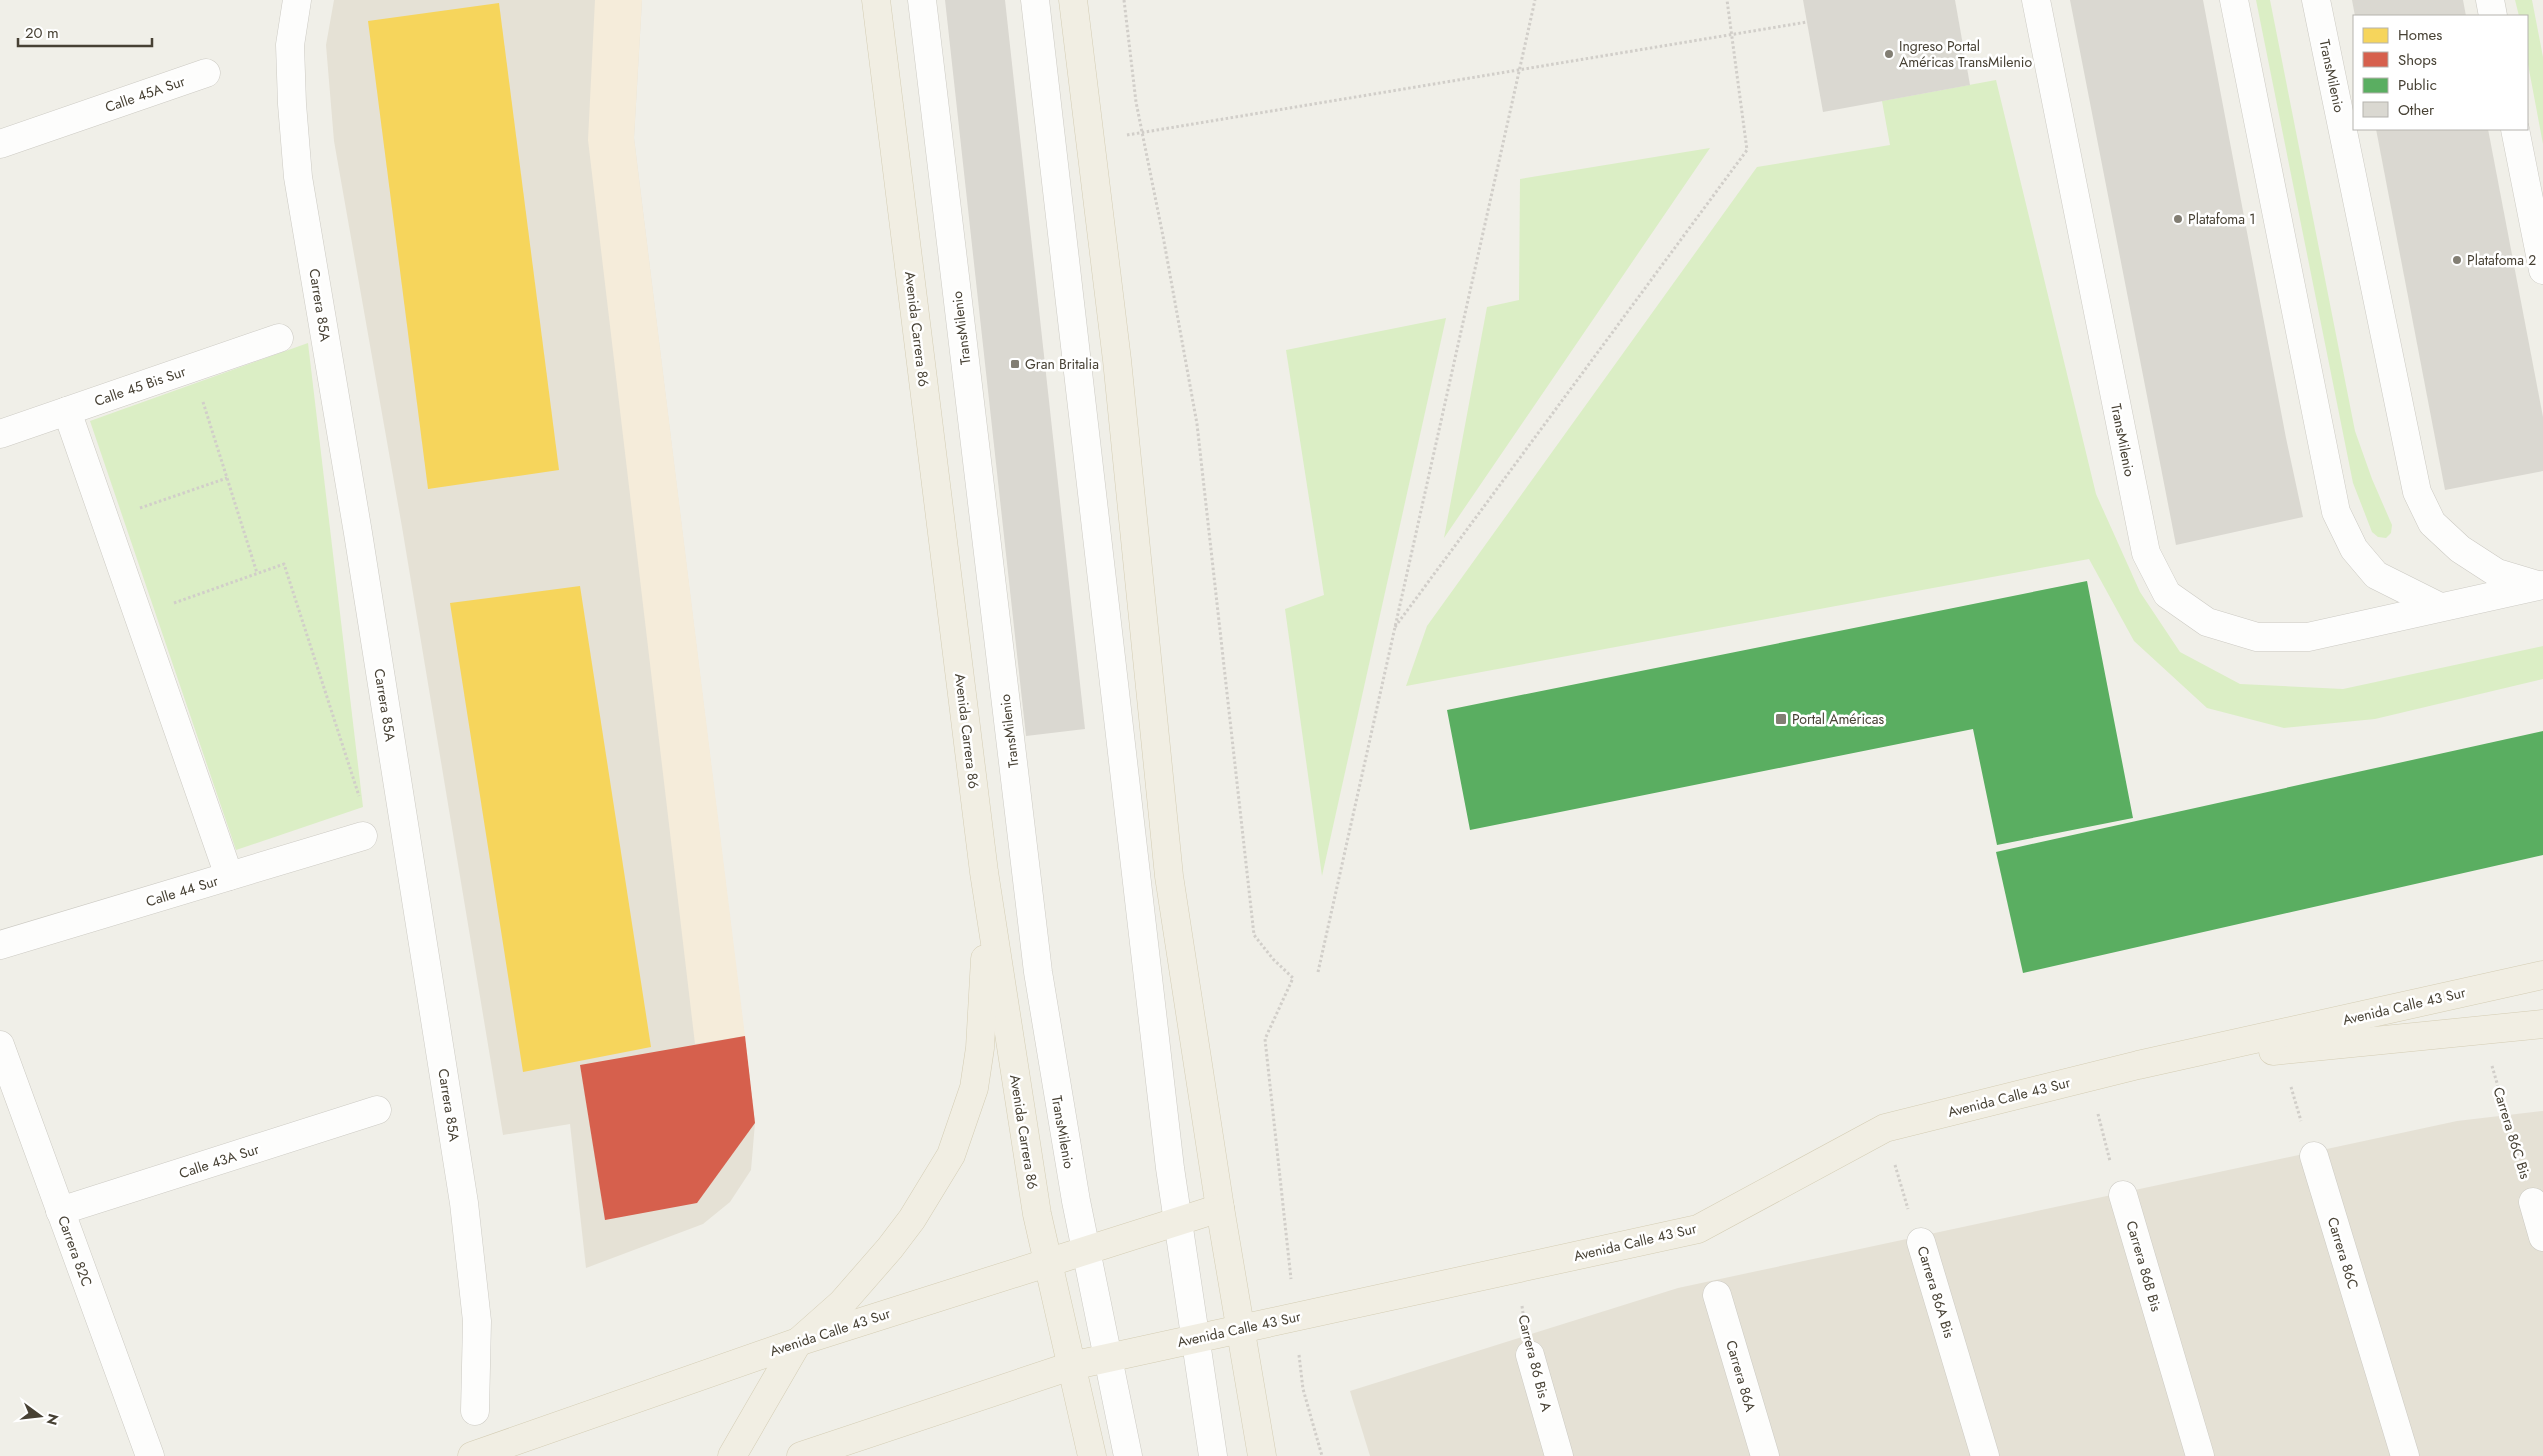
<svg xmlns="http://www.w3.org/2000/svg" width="2543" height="1456" font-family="Jost,sans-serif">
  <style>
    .residential { fill: #e5e1d5 }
    .commercial { fill: #f5ecda }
    .green { fill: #dbeec5 }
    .homes { fill: #f6d55c }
    .shops { fill: #d6604d }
    .public { fill: #5aae61 }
    .building { fill: #dad8d1 }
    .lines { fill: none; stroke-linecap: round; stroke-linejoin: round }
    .minor-casing { stroke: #cccac3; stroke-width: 29 }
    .major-casing { stroke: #d4cdb4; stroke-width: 29 }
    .path { stroke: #d1cec9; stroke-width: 3; stroke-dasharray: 2.5 2.5; stroke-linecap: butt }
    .minor { stroke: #fdfdfc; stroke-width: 28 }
    .major { stroke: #f1eee3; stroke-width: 28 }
    .poi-dot { fill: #827e73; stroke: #fff; stroke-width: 2 }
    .labels { text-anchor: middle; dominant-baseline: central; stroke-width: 5; stroke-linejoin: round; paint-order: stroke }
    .poi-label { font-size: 14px; fill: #474134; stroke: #fff; text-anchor: start }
    .street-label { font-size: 14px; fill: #474134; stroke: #fff }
  </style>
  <rect width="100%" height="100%" fill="#f0efe8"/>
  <g class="residential">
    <polygon points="334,0 642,0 634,138 755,1123 751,1170 730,1202 703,1224 586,1268 570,1124 503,1135 402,527 334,141 326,45"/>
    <polygon points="2543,1111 2543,1456 1370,1456 1350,1391 1678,1288 2457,1121"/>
  </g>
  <polygon class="commercial" points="595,0 642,0 634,138 745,1036 695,1044 588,140"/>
  <g class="green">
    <polygon points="2256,0 2270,0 2355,431 2372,479 2392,525 2391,533 2386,538 2378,537 2372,532 2353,483"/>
    <polygon points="2515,0 2532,0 2543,57 2543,144 2527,59 2527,16 2519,16"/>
    <polygon points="1996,80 2096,494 2140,592 2180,652 2240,684 2343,689 2543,646 2543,679 2375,719 2284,728 2207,708 2134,641 2089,559 1406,686 1427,626 1757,167 1890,145 1882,101"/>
    <polygon points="1710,148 1444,538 1487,307 1519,300 1520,179"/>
    <polygon points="1446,318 1322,876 1285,609 1324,595 1286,350"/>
    <polygon points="308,343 363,807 236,850 90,421"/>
  </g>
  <g class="homes">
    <polygon points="499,3 559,470 428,489 368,21"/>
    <polygon points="580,586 651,1047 523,1072 450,603"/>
  </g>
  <polygon class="shops" points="745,1036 755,1123 697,1203 605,1220 580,1065"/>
  <g class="public">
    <polygon points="2087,581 2133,818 1997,845 1973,729 1470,830 1447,710"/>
    <polygon points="2543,731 2543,855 2023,973 1996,852"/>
  </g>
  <g class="building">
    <polygon points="945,0 1005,0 1085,729 1026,736"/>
    <polygon points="1803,0 1955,0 1970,85 1823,112"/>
    <polygon points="2070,0 2203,0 2286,438 2303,517 2176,545"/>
    <polygon points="2352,0 2463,0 2466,16 2355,16"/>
    <polygon points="2376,129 2488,129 2543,417 2543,471 2445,490"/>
  </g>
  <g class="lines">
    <g class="minor-casing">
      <g id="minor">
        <polyline points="297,0 290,45 292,104 298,177 358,533 464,1203 477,1321 475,1411"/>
        <polyline points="922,0 1038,972 1076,1201 1128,1456"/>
        <polyline points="1035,0 1170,1168 1213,1456"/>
        <polyline points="2036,0 2146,553 2167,594 2207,622 2257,637 2308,637 2543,585"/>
        <polyline points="2234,0 2336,512 2354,549 2376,575 2440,607"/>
        <polyline points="2316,0 2417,492 2432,523 2460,549 2497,573 2537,585"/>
        <polyline points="2490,0 2493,16"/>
        <polyline points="2515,129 2543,270"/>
        <polyline points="0,144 206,73"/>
        <polyline points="67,411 229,876"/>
        <polyline points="0,434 279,338"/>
        <polyline points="0,945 363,836"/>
        <polyline points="0,1045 150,1456"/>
        <polyline points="2314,1156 2405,1456"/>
        <polyline points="2123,1195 2200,1456"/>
        <polyline points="2533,1202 2543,1237"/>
        <polyline points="60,1211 377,1110"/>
        <polyline points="1921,1242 1985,1456"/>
        <polyline points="1717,1295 1765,1456"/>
        <polyline points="1530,1355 1559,1456"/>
      </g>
    </g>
    <g class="major-casing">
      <g id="major">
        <polyline points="876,0 984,872 1037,1214 1092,1456"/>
        <polyline points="1073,0 1117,360 1169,876 1220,1208 1262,1456"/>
        <polyline points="2273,1051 2543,1024"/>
        <polyline points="472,1456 798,1342 1220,1208"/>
        <polyline points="732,1456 798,1342 842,1303 890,1248 912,1219 951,1155 974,1088 980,1048 985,959"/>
        <polyline points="801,1456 1071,1366 1698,1229 1885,1128 2138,1065 2543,975"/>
      </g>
    </g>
    <g class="path">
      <polyline points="1124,0 1136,102 1163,236 1197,424 1254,935 1273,959 1293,978 1265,1039 1291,1279"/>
      <polyline points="1127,135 1807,22"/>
      <polyline points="203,402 257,573"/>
      <polyline points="140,508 227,478"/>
      <polyline points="174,603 284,564 359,796"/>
      <polyline points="1395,627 1747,150 1727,0"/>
      <polyline points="1318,972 1535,0"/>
      <polyline points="2492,1066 2522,1168"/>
      <polyline points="2291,1087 2301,1121"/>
      <polyline points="2098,1114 2110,1161"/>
      <polyline points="1895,1165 1908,1209"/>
      <polyline points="1522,1306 1524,1320"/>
      <polyline points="1299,1355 1303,1389 1322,1456"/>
    </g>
    <use href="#minor" class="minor"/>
    <use href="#major" class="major"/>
  </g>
  <g class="poi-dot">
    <circle cx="1889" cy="54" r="5"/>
    <circle cx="2178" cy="219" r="5"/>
    <circle cx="2457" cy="260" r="5"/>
    <rect x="1010" y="359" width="10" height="10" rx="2.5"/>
    <rect x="1775" y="713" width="12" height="12" rx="2.5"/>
  </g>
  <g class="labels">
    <g class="poi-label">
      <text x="1899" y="46">Ingreso Portal<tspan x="1899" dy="16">Américas TransMilenio</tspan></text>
      <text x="2188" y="219">Platafoma 1</text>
      <text x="2467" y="260">Platafoma 2</text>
      <text x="1025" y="364">Gran Britalia</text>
      <text x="1792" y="719">Portal Américas</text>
    </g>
    <g class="street-label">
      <text transform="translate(2332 76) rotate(78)">TransMilenio</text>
      <text transform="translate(145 94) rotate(-19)">Calle 45A Sur</text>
      <text transform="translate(320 305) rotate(81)">Carrera 85A</text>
      <text transform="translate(961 328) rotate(-97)">TransMilenio</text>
      <text transform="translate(917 329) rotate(83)">Avenida Carrera 86</text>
      <text transform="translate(140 386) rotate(-19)">Calle 45 Bis Sur</text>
      <text transform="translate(2123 440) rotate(79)">TransMilenio</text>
      <text transform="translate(385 705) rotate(81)">Carrera 85A</text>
      <text transform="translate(967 731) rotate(83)">Avenida Carrera 86</text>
      <text transform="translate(1009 731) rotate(-97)">TransMilenio</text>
      <text transform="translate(182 891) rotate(-17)">Calle 44 Sur</text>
      <text transform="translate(2404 1006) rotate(-13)">Avenida Calle 43 Sur</text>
      <text transform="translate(2009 1097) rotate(-14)">Avenida Calle 43 Sur</text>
      <text transform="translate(449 1105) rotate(81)">Carrera 85A</text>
      <text transform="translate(1024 1132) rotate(81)">Avenida Carrera 86</text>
      <text transform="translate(1063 1132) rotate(80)">TransMilenio</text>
      <text transform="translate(2512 1133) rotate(73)">Carrera 86C Bis</text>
      <text transform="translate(219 1161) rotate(-18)">Calle 43A Sur</text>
      <text transform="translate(1635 1242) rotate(-13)">Avenida Calle 43 Sur</text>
      <text transform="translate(75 1251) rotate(70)">Carrera 82C</text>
      <text transform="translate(2343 1253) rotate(73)">Carrera 86C</text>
      <text transform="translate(2144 1266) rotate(74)">Carrera 86B Bis</text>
      <text transform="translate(1936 1292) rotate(73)">Carrera 86A Bis</text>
      <text transform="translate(1239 1329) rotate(-12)">Avenida Calle 43 Sur</text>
      <text transform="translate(830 1332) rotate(-18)">Avenida Calle 43 Sur</text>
      <text transform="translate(1535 1363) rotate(76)">Carrera 86 Bis A</text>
      <text transform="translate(1741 1376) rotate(74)">Carrera 86A</text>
    </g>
  </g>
  <rect x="2353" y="15" width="175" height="115" fill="#ffffff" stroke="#b5b3ae"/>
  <rect x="2363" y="28" width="25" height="15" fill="#f6d55c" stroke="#b5b3ae"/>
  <text x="2398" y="40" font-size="15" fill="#474134">Homes</text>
  <rect x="2363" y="52" width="25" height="15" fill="#d6604d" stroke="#b5b3ae"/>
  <text x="2398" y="65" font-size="15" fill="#474134">Shops</text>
  <rect x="2363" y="78" width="25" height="15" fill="#5aae61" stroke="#b5b3ae"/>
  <text x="2398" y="90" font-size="15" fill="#474134">Public</text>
  <rect x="2363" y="102" width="25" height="15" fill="#dad8d1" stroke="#b5b3ae"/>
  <text x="2398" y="115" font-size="15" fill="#474134">Other</text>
  <g transform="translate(40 1416) rotate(105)" stroke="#ffffff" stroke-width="4" paint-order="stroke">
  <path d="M0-4L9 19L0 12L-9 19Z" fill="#474134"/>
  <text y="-8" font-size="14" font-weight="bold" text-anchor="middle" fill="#474134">N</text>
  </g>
  <path d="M18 38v8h134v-8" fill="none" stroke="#474134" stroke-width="2.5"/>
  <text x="25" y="38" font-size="15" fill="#474134" stroke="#ffffff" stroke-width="4" paint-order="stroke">20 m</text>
</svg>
